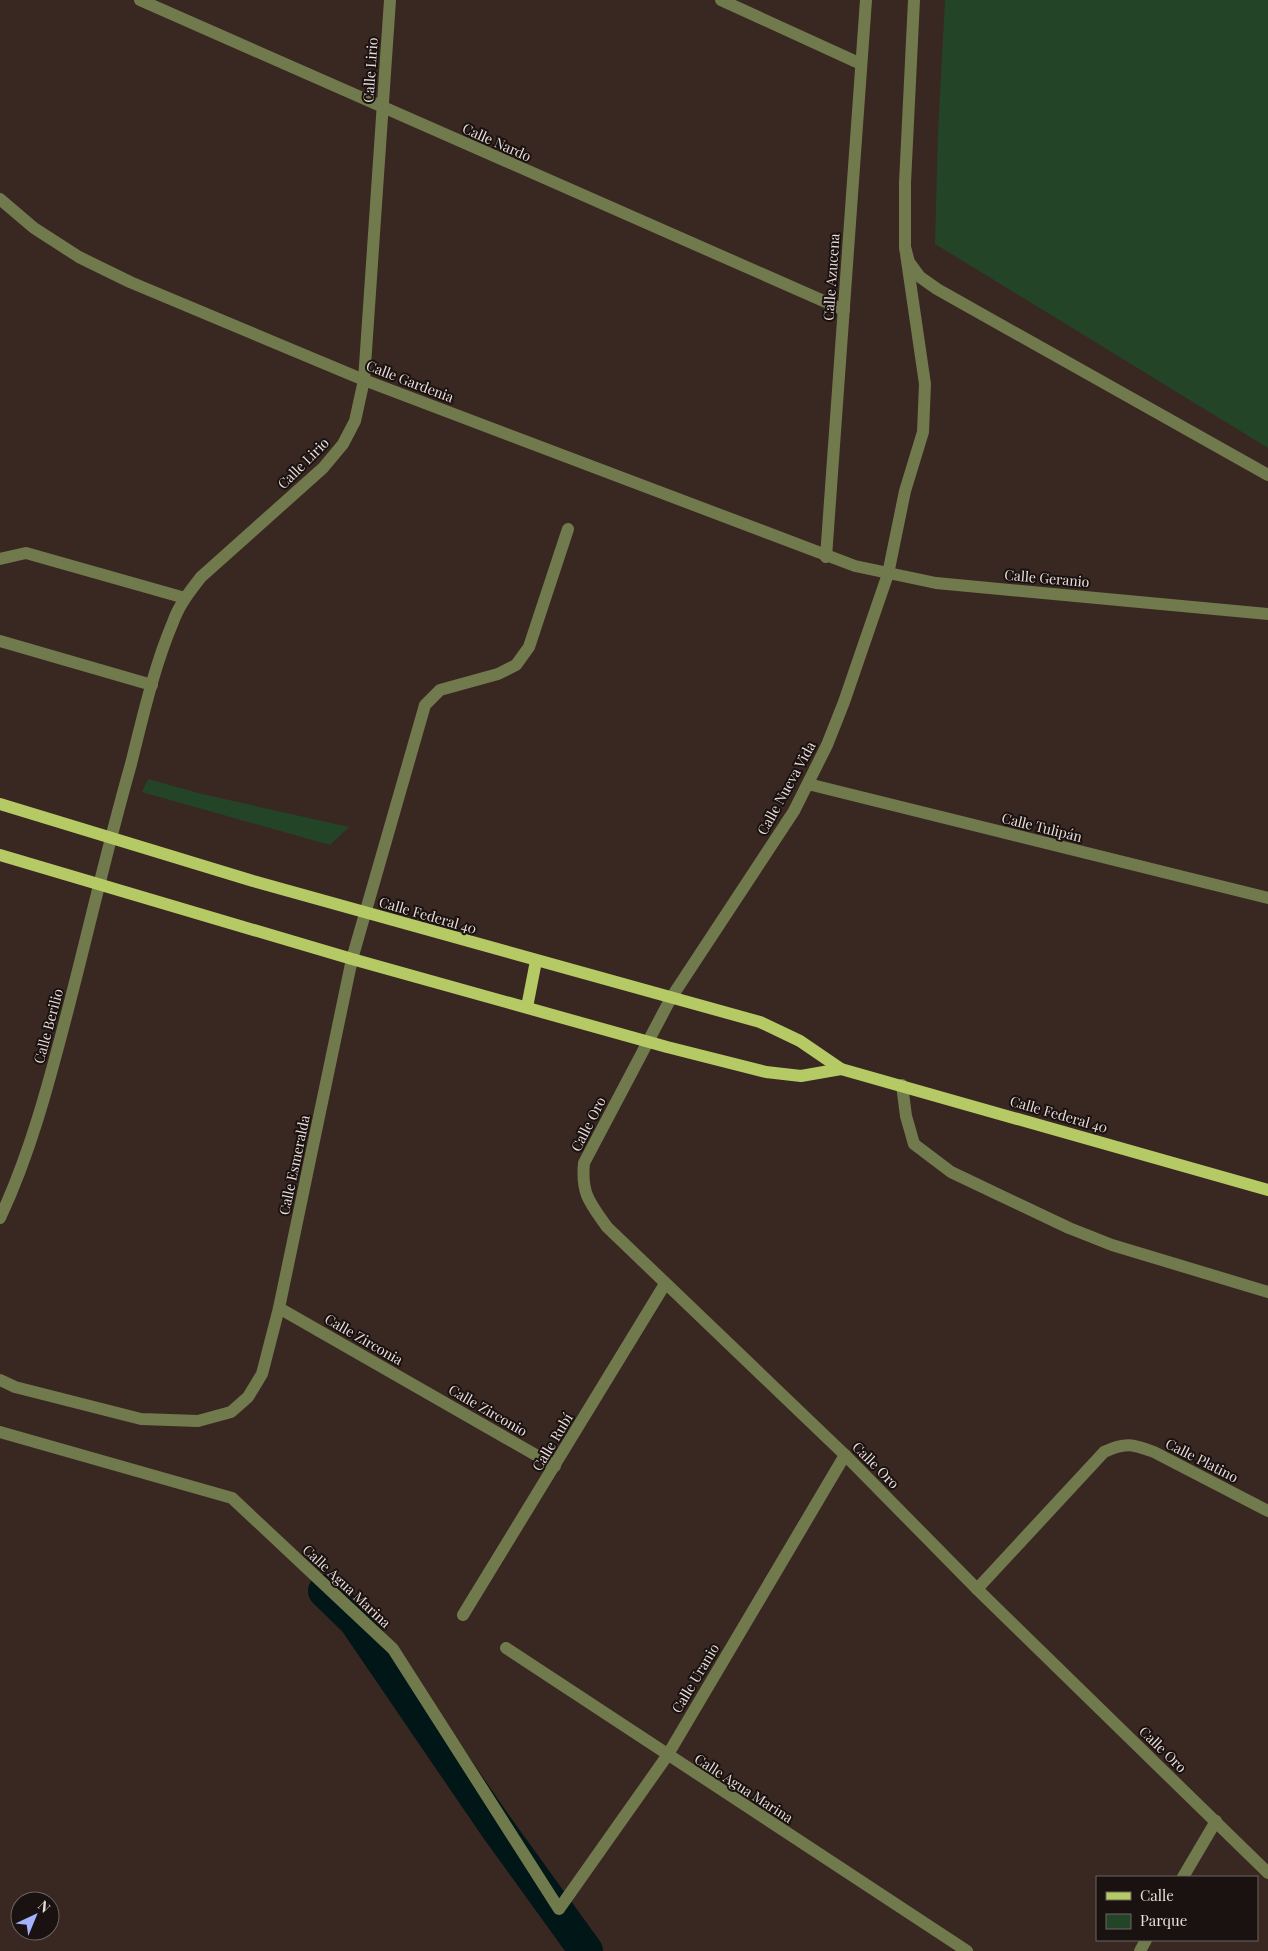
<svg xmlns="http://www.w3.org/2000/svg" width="1268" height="1951" font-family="'Playfair Display',serif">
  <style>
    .green { fill: #244428 }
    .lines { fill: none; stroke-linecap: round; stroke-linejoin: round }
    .canal { stroke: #001617; stroke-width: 34 }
    .minor { stroke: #707a4c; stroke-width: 12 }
    .major { stroke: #b5c965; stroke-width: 12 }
    .labels { text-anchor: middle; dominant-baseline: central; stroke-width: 4; stroke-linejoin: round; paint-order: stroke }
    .street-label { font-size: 14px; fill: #eadeda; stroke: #1a1210 }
  </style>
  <rect width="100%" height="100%" fill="#392721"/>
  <g class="green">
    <polygon points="945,0 1268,0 1268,448 935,244 938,132"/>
    <polygon points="148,779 202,794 349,827 330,845 142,792"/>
  </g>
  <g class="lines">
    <polyline class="canal" points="325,1591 355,1620 495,1825 586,1951"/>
    <g class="minor">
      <polyline points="140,0 844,310"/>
      <polyline points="721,0 861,64"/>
      <polyline points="914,0 905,183 905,247 909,262 920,277 937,289 1268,475"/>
      <polyline points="0,199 34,228 79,257 130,282 364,380 855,566 936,583 1268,614"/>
      <path d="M 905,247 L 925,384 L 923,432 L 905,491 L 888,574 L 844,702 L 827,745 L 794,811 L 671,998 L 584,1163 C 581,1194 590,1203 607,1227 L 845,1455 L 977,1589 L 1268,1873"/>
      <polyline points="826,557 866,0"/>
      <polyline points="0,559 26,553 185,598"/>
      <polyline points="0,641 152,685"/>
      <polyline points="808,784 1268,898"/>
      <polyline points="902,1085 906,1116 914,1144 951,1172 1069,1228 1112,1245 1268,1292"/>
      <path d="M 0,1218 C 30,1154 48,1086 66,1017 C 88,933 107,848 131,764 C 143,716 154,667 173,622 C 179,605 190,591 201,577 L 323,468 L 343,444 L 355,421 L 364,380 L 390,0"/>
      <polyline points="279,1308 555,1466"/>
      <polyline points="0,1380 15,1387 141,1419 198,1421 231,1412 248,1397 262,1374 279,1308 352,959 425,705 440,690 498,674 516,665 529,647 568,529"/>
      <polyline points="0,1432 232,1498 393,1649 559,1909 667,1756 845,1455"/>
      <path d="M 977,1589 L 1104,1452 C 1125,1442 1133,1444 1154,1452 L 1268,1511"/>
      <polyline points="463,1615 665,1284"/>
      <polyline points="506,1648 967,1951"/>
      <polyline points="1183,1877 1216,1821"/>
      <polyline points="1140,1951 1146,1940"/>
    </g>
    <g class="major">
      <polyline points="0,804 253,881 760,1022 800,1041 841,1069 1268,1190"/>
      <polyline points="0,855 352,959 667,1047 766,1072 801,1076 841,1069"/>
      <polyline points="527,1007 536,961"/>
    </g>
  </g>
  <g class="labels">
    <g class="street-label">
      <text transform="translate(370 70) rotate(-86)">Calle Lirio</text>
      <text transform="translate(497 142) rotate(24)">Calle Nardo</text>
      <text transform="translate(831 277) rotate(-86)">Calle Azucena</text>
      <text transform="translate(410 381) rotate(21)">Calle Gardenia</text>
      <text transform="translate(303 463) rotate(-45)">Calle Lirio</text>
      <text transform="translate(1047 578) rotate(5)">Calle Geranio</text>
      <text transform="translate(786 788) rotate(-61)">Calle Nueva Vida</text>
      <text transform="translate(1042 827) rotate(14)">Calle Tulipán</text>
      <text transform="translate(428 915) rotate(16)">Calle Federal 40</text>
      <text transform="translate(48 1026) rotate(-75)">Calle Berilio</text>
      <text transform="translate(1059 1114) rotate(16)">Calle Federal 40</text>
      <text transform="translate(588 1124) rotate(-63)">Calle Oro</text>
      <text transform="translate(294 1165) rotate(-78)">Calle Esmeralda</text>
      <text transform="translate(364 1339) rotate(30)">Calle Zirconia</text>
      <text transform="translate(488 1410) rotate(30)">Calle Zirconio</text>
      <text transform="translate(552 1442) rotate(-59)">Calle Rubí</text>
      <text transform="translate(1202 1460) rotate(27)">Calle Platino</text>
      <text transform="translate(876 1465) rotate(45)">Calle Oro</text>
      <text transform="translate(347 1586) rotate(43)">Calle Agua Marina</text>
      <text transform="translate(695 1678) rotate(-59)">Calle Uranio</text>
      <text transform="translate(1163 1749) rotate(44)">Calle Oro</text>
      <text transform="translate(744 1788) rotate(33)">Calle Agua Marina</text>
    </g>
  </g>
  <rect x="1096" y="1876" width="162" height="65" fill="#1a1210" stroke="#6d6461"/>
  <rect x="1106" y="1892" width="25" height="8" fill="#b5c965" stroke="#6d6461"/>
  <text x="1140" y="1901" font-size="15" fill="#eadeda">Calle</text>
  <rect x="1106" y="1914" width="25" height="15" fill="#244428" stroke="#6d6461"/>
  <text x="1140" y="1926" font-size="15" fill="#eadeda">Parque</text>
  <g transform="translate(35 1916) rotate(44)"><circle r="24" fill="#1a1210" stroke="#6d6461"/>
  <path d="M0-4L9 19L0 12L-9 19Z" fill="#a6b1fc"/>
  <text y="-8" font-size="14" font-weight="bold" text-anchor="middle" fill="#eadeda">N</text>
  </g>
</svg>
